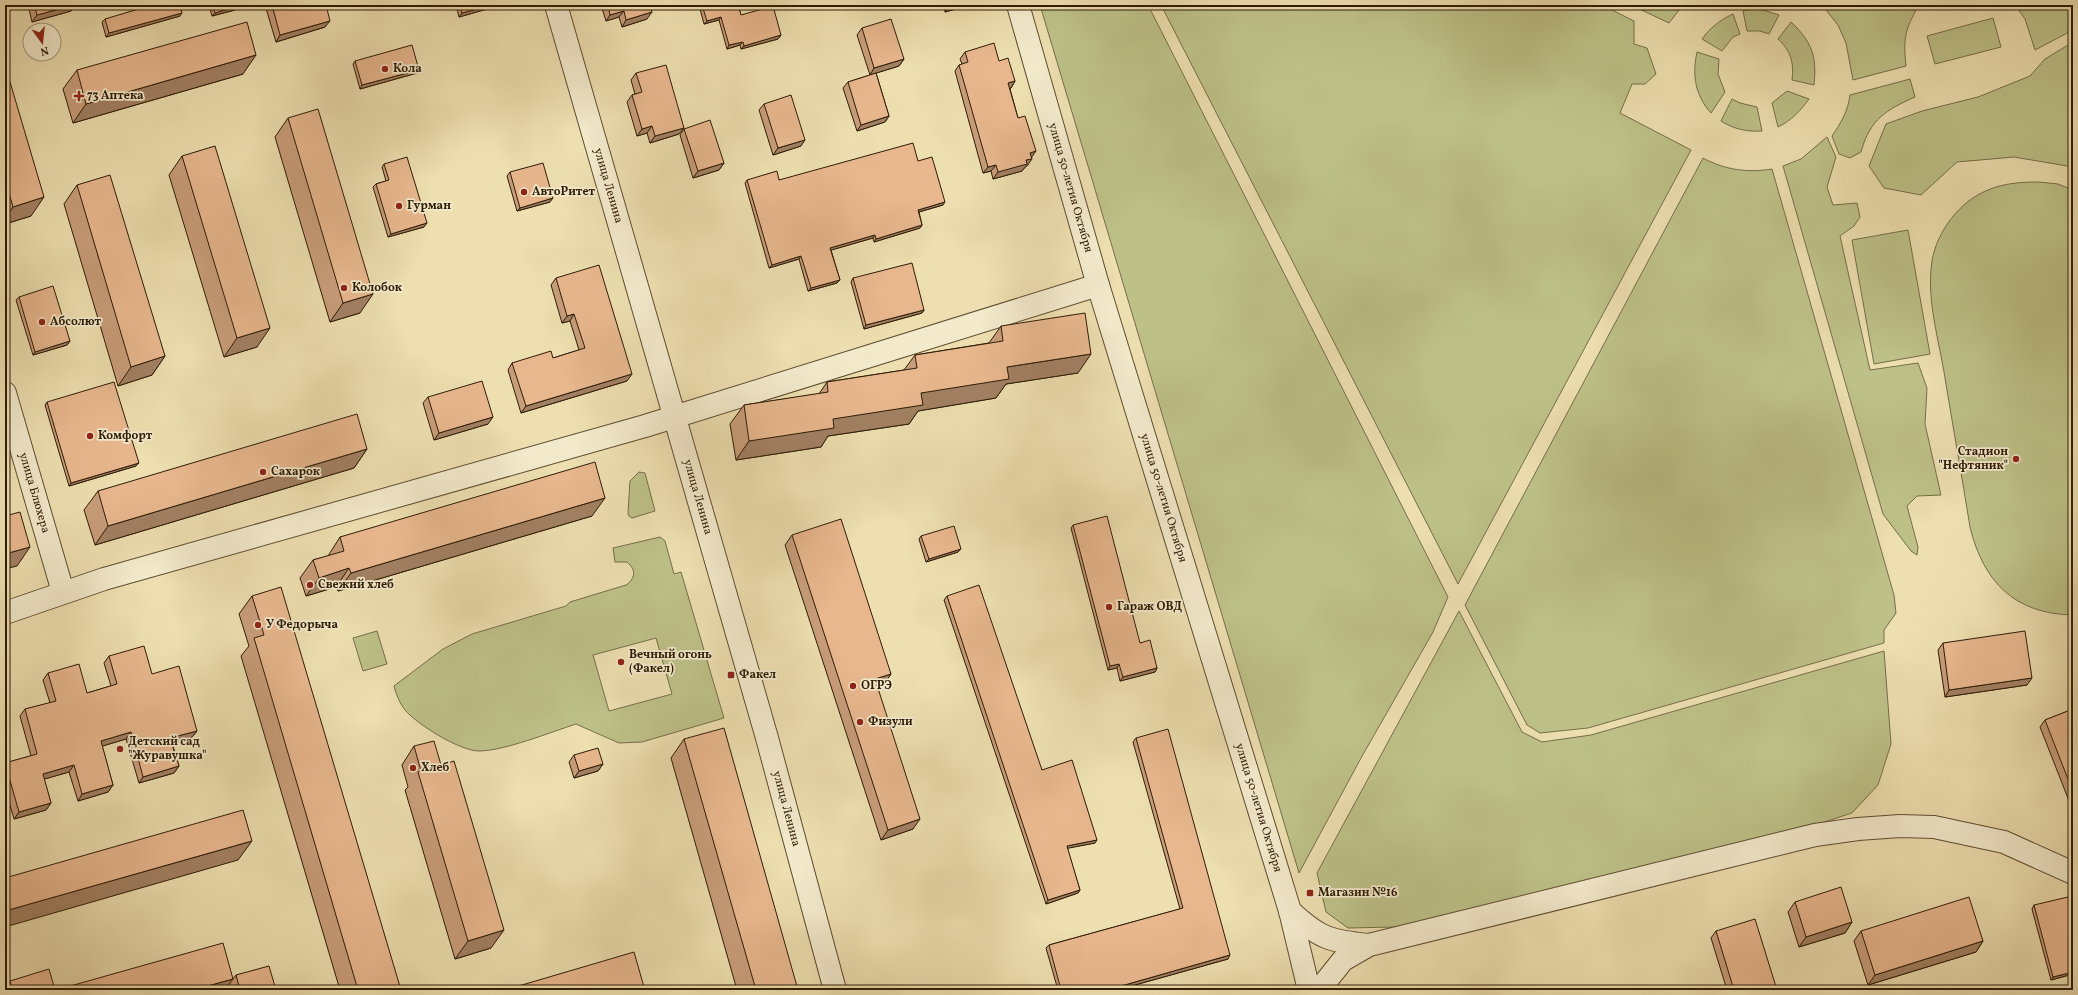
<svg xmlns="http://www.w3.org/2000/svg" width="2078" height="995" font-family="Vollkorn,serif">
  <style>
    .green { fill: #bdc188; stroke: #766e47; fill-rule: evenodd }
    .lines { fill: none; stroke-linecap: round; stroke-linejoin: round }
    .minor-casing { stroke: #5e4d30; stroke-width: 24 }
    .minor { stroke: #f3eacc; stroke-width: 22 }
    .wall { fill: #c89d7a; stroke: #2e1c06 }
    .shaded-wall { fill: #a28063; stroke: #2e1c06 }
    .building { fill: #e8b78e; stroke: #2e1c06 }
    .poi-dot { fill: #8f2418; stroke: #f3eacc; stroke-width: 1.5 }
    .labels { text-anchor: middle; dominant-baseline: central; stroke-width: 3.5; stroke-linejoin: round; paint-order: stroke }
    .poi-label { font-size: 12px; font-weight: bold; fill: #2e1c06; stroke: #f3eacc; text-anchor: start }
    .street-label { font-size: 12px; fill: #2e1c06; stroke: #f3eacc }
  </style>
  <rect width="100%" height="100%" fill="#eddfb0"/>
  <filter id="stains"><feTurbulence type="fractalNoise" baseFrequency=".005" numOctaves="4"/><feColorMatrix values="0 0 0 0 .2 0 0 0 0 .09 0 0 0 0 .02 0 0 0 .5 -.17"/></filter>
  <radialGradient id="worn" r=".72"><stop offset=".6" stop-color="#630" stop-opacity="0"/><stop offset="1" stop-color="#630" stop-opacity=".3"/></radialGradient>
  <g class="green">
    <polygon points="1040,5 1148,5 1448,597 1433,632 1361,758 1299,873"/>
    <polygon points="1161,5 1602,5 1634,21 1634,44 1647,48 1656,74 1645,84 1632,84 1620,113 1691,150 1458,584"/>
    <polygon points="1631,5 1683,5 1669,23"/>
    <path d="M 1822,5 L 1919,5 C 1905,29 1903,38 1906,66 L 1853,80 L 1846,43 L 1838,25 Z"/>
    <polygon points="2015,5 2073,5 2073,30 2035,50 2025,19"/>
    <polygon points="1752,9 1763,10 1779,15 1769,34 1760,31 1747,31 1743,11"/>
    <path d="M 1733,14 L 1740,34 L 1733,37 L 1722,51 L 1702,39 C 1710,28 1720,20 1733,14 Z"/>
    <polygon points="1993,18 2001,47 1935,64 1927,36"/>
    <path d="M 1791,22 C 1812,42 1817,56 1814,85 L 1792,80 C 1794,62 1791,51 1778,39 Z"/>
    <polygon points="2073,42 2073,167 2014,157 1957,162 1921,195 1884,188 1869,166 1886,124 1922,111 1978,97 2030,76 2045,59"/>
    <path d="M 1697,52 L 1719,59 L 1718,74 L 1725,92 L 1711,113 C 1695,95 1692,75 1697,52 Z"/>
    <path d="M 1910,79 L 1915,97 C 1886,110 1870,119 1861,152 L 1850,158 L 1839,154 L 1832,136 C 1841,123 1848,111 1850,95 Z"/>
    <path d="M 1787,91 L 1809,99 C 1800,111 1792,120 1778,127 L 1772,103 Z"/>
    <path d="M 1732,99 L 1740,103 L 1757,107 L 1762,131 C 1746,132 1734,129 1721,121 Z"/>
    <polygon points="1827,137 1836,157 1827,187 1833,205 1857,203 1860,217 1854,226 1840,236 1870,370 1918,363 1927,388 1925,424 1941,495 1917,496 1907,506 1918,547 1917,555 1911,551 1883,514 1783,166 1801,159"/>
    <path d="M 1703,158 C 1725,170 1748,173 1772,169 L 1894,595 L 1896,613 L 1884,630 L 1884,643 L 1588,728 L 1540,733 L 1527,725 L 1465,605 Z"/>
    <path d="M 2039,182 L 2058,184 L 2073,190 L 2073,615 C 2014,614 1983,581 1970,527 C 1962,477 1953,427 1945,378 C 1939,340 1926,299 1932,261 C 1937,231 1960,201 1988,190 C 2004,183 2022,182 2039,182 Z"/>
    <polygon points="1908,230 1930,354 1874,364 1852,240"/>
    <polygon points="639,472 645,473 655,511 632,518 629,516 628,513 630,481"/>
    <path d="M 660,537 L 665,541 L 674,574 L 681,572 L 724,718 L 642,742 L 619,743 L 576,724 C 551,732 504,751 479,751 C 460,751 418,725 405,710 C 400,704 396,694 394,686 L 443,649 L 472,634 L 566,606 L 570,602 L 626,585 C 635,579 637,570 627,562 L 615,562 L 613,548 ZM 656,638 L 672,694 L 609,711 L 593,655 Z"/>
    <polygon points="1459,611 1522,732 1542,742 1591,735 1884,651 1891,744 1878,785 1852,813 1797,831 1396,927 1348,928 1326,912 1317,873"/>
    <polygon points="377,631 387,664 363,671 353,638"/>
  </g>
  <g class="lines">
    <g class="minor-casing">
      <g id="minor">
        <path id="s1" d="M 556,5 L 767,738 L 835,990"/>
        <path id="s2" d="M 1018,5 L 1098,285 L 1290,911 L 1309,990"/>
        <path id="s3" d="M 5,393 L 63,592"/>
        <polyline points="5,613 104,579 645,426 1098,285"/>
        <path d="M 1290,911 C 1320,939 1330,941 1369,945"/>
        <polyline points="1319,990 1343,960 1369,945 1815,835 1858,829 1900,826 1934,827 2004,842 2073,873"/>
      </g>
    </g>
    <use href="#minor" class="minor"/>
  </g>
  <g class="wall">
    <polygon points="28,5 75,5 71,11 32,22"/>
    <polygon points="209,5 237,5 238,6 235,10 212,16"/>
    <polygon points="265,5 326,5 325,27 276,42"/>
    <polygon points="456,5 489,5 487,9 459,17"/>
    <polygon points="601,5 650,5 647,19 622,27 619,17 606,21"/>
    <polygon points="699,5 738,5 741,15 781,35 778,39 741,49 740,45 727,49 719,20 704,24"/>
    <polygon points="943,5 970,5 945,12"/>
    <polygon points="180,16 106,37 102,22 105,19"/>
    <polygon points="862,28 904,59 899,66 876,73 889,116 885,122 857,131 843,88 848,82 870,75 857,35"/>
    <polygon points="965,52 999,61 1015,81 1011,88 1010,89 1018,118 1032,157 1027,166 1026,166 1022,171 993,179 991,171 983,173 955,71 959,65 962,64 960,59"/>
    <polygon points="355,61 417,73 360,89 353,64"/>
    <polygon points="5,65 31,216 5,224"/>
    <polygon points="77,70 243,74 73,123 63,89"/>
    <polygon points="636,73 679,134 650,143 647,133 637,136 627,102 632,95 635,94 631,80"/>
    <polygon points="764,104 801,146 773,155 759,110"/>
    <polygon points="288,118 360,313 330,322 275,137"/>
    <polygon points="684,129 724,163 719,170 693,178 680,135"/>
    <polygon points="182,156 257,347 224,357 169,175"/>
    <polygon points="918,161 943,205 919,212 922,225 920,228 874,242 873,238 831,250 840,280 837,283 808,291 799,259 769,268 745,183 747,180 779,180"/>
    <polygon points="384,164 424,227 388,237 373,187 376,184 386,181 382,167"/>
    <polygon points="510,172 550,202 517,211 507,176"/>
    <polygon points="77,185 165,356 152,375 118,386 64,204"/>
    <polygon points="556,278 627,381 521,413 508,370 512,363 553,358 579,350 570,321 562,323 551,285"/>
    <polygon points="853,278 924,310 922,313 864,329 851,282"/>
    <polygon points="19,297 70,341 67,345 33,355 16,300"/>
    <polygon points="1001,326 1078,373 1006,384 996,398 918,411 909,424 828,436 821,447 736,460 730,424 744,405 819,394 827,382 904,370 915,355 989,343"/>
    <polygon points="428,397 488,424 434,440 423,403"/>
    <polygon points="47,402 139,463 136,466 69,486 45,405"/>
    <polygon points="367,449 354,468 95,545 84,510 98,491"/>
    <polygon points="592,516 338,591 336,587 306,596 300,578 313,560 328,556 340,537"/>
    <polygon points="1073,525 1140,643 1157,668 1155,672 1120,681 1117,668 1108,670 1071,528"/>
    <polygon points="792,535 891,674 884,684 877,686 913,829 881,840 785,545"/>
    <polygon points="921,536 958,552 926,562 919,539"/>
    <polygon points="252,596 401,990 340,990 241,656 249,646 239,614"/>
    <polygon points="947,596 1042,770 1095,843 1067,848 1080,890 1078,893 1046,904 944,600"/>
    <polygon points="1943,643 2027,685 1945,697 1938,650"/>
    <polygon points="109,656 152,674 197,731 192,737 172,743 179,766 174,773 139,783 126,739 102,746 113,785 108,792 78,801 69,772 44,779 51,803 46,810 14,819 5,788 5,763 31,756 20,716 25,709 50,703 43,680 48,673 87,693 111,686 104,663"/>
    <polygon points="2073,709 2073,811 2040,727 2045,720"/>
    <polygon points="1136,738 1228,959 1117,990 1058,990 1046,948 1049,945 1180,909 1133,742"/>
    <polygon points="684,739 798,990 737,990 671,758"/>
    <polygon points="414,746 441,765 491,948 455,959 405,790 408,787 402,765"/>
    <polygon points="574,755 603,764 598,771 574,778 569,762"/>
    <polygon points="1795,902 1852,922 1845,933 1799,947 1788,912"/>
    <polygon points="2034,905 2073,916 2073,974 2051,980 2032,909"/>
    <polygon points="1716,931 1777,990 1727,990 1711,938"/>
    <polygon points="1861,931 1983,941 1976,952 1868,985 1854,941"/>
    <polygon points="236,975 276,990 56,990 233,979"/>
    <polygon points="10,981 55,990 5,990 5,987"/>
  </g>
  <g class="shaded-wall">
    <polygon points="74,5 75,5 71,11 32,22 37,15"/>
    <polygon points="951,5 970,5 945,12 950,6"/>
    <polygon points="238,6 235,10 212,16 215,13"/>
    <polygon points="489,6 487,9 459,17 462,13"/>
    <polygon points="624,11 619,17 606,21 610,15"/>
    <polygon points="652,12 647,19 622,27 626,20"/>
    <polygon points="182,13 180,16 106,37 109,33"/>
    <polygon points="721,17 719,20 704,24 707,21"/>
    <polygon points="330,21 325,27 276,42 280,35"/>
    <polygon points="781,35 778,39 741,49 744,46"/>
    <polygon points="743,42 740,45 727,49 729,45"/>
    <polygon points="256,55 243,74 73,123 86,104"/>
    <polygon points="904,59 899,66 870,75 874,68"/>
    <polygon points="419,70 417,73 360,89 362,85"/>
    <polygon points="1015,81 1011,88 1003,90 1008,83"/>
    <polygon points="889,116 885,122 857,131 861,125"/>
    <polygon points="652,126 647,133 637,136 642,129"/>
    <polygon points="684,128 679,134 650,143 655,136"/>
    <polygon points="805,140 801,146 773,155 778,148"/>
    <polygon points="1036,151 1031,158 1030,153"/>
    <polygon points="1032,159 1027,166 1026,166 1022,171 993,179 998,172 1026,160"/>
    <polygon points="724,163 719,170 693,178 698,171"/>
    <polygon points="996,165 991,171 983,173 988,167"/>
    <polygon points="44,197 31,216 5,224 5,219 13,207"/>
    <polygon points="553,198 550,202 517,211 520,208"/>
    <polygon points="945,202 943,205 915,213 918,210"/>
    <polygon points="427,223 424,227 388,237 391,234"/>
    <polygon points="922,225 920,228 874,242 876,239"/>
    <polygon points="875,235 873,238 828,251 830,248"/>
    <polygon points="801,256 799,259 769,268 772,265"/>
    <polygon points="840,280 837,283 808,291 811,288"/>
    <polygon points="373,294 360,313 330,322 343,303"/>
    <polygon points="924,310 922,313 864,329 866,325"/>
    <polygon points="574,314 570,321 562,323 567,316"/>
    <polygon points="270,328 257,347 224,357 237,338"/>
    <polygon points="70,341 67,345 33,355 35,352"/>
    <polygon points="1091,354 1078,373 1006,384 996,398 918,411 909,424 828,436 821,447 736,460 749,441 921,393 1007,367"/>
    <polygon points="165,356 152,375 118,386 131,367"/>
    <polygon points="632,374 627,381 521,413 526,406"/>
    <polygon points="493,417 488,424 434,440 439,433"/>
    <polygon points="367,449 354,468 95,545 108,526"/>
    <polygon points="139,463 136,466 69,486 71,483"/>
    <polygon points="605,498 592,516 338,591 351,573"/>
    <polygon points="30,547 17,566 5,569 5,554"/>
    <polygon points="961,549 958,552 926,562 929,559"/>
    <polygon points="349,568 336,587 306,596 319,578"/>
    <polygon points="1119,664 1117,668 1108,670 1110,666"/>
    <polygon points="1157,668 1155,672 1120,681 1123,677"/>
    <polygon points="10,673 5,680 5,674"/>
    <polygon points="891,674 884,684 868,689 875,679"/>
    <polygon points="2032,678 2027,685 1945,697 1949,690"/>
    <polygon points="197,731 192,737 166,745 170,738"/>
    <polygon points="131,732 126,739 96,748 101,741"/>
    <polygon points="603,764 598,771 574,778 579,771"/>
    <polygon points="74,765 69,772 38,781 43,774"/>
    <polygon points="179,766 174,773 139,783 143,777"/>
    <polygon points="113,785 108,792 78,801 82,794"/>
    <polygon points="51,803 46,810 14,819 19,812"/>
    <polygon points="920,819 913,829 881,840 888,830"/>
    <polygon points="1097,840 1095,843 1064,849 1067,846"/>
    <polygon points="252,841 238,860 5,927 5,911"/>
    <polygon points="1080,890 1078,893 1046,904 1048,900"/>
    <polygon points="1852,922 1845,933 1799,947 1806,937"/>
    <polygon points="504,930 491,948 455,959 468,941"/>
    <polygon points="1983,941 1976,952 1868,985 1875,975"/>
    <polygon points="1230,955 1228,959 1117,990 1107,990"/>
    <polygon points="2073,972 2073,974 2051,980 2053,977"/>
    <polygon points="233,979 225,990 193,990"/>
    <polygon points="644,987 642,990 632,990"/>
  </g>
  <g class="building">
    <polygon points="34,5 74,5 37,15"/>
    <polygon points="152,5 180,5 182,13 109,33 105,19"/>
    <polygon points="212,5 237,5 238,6 215,13"/>
    <polygon points="272,5 326,5 330,21 280,35"/>
    <polygon points="460,5 489,5 489,6 462,13"/>
    <polygon points="608,5 650,5 652,12 626,20 624,11 610,15"/>
    <polygon points="702,5 738,5 741,15 773,6 781,35 744,46 743,42 729,45 721,17 707,21"/>
    <polygon points="891,19 904,59 874,68 862,28"/>
    <polygon points="247,22 256,55 86,104 77,70"/>
    <polygon points="994,43 999,61 1008,58 1015,81 1008,83 1018,118 1025,116 1036,151 1030,153 1032,159 1026,160 1027,164 998,172 996,165 988,167 959,65 968,62 965,52"/>
    <polygon points="412,45 419,70 362,85 355,61"/>
    <polygon points="5,65 44,197 13,207 5,179"/>
    <polygon points="666,65 684,128 655,136 652,126 642,129 632,95 642,92 636,73"/>
    <polygon points="876,73 889,116 861,125 848,82"/>
    <polygon points="791,95 805,140 778,148 764,104"/>
    <polygon points="318,109 373,294 343,303 288,118"/>
    <polygon points="710,120 724,163 698,171 684,129"/>
    <polygon points="913,143 918,161 932,157 945,202 918,210 922,225 876,239 875,235 830,248 840,280 811,288 801,256 772,265 747,180 777,171 779,180"/>
    <polygon points="215,146 270,328 237,338 182,156"/>
    <polygon points="407,157 427,223 391,234 376,184 389,180 384,164"/>
    <polygon points="543,163 553,198 520,208 510,172"/>
    <polygon points="110,175 165,356 131,367 77,185"/>
    <polygon points="912,263 924,310 866,325 853,278"/>
    <polygon points="599,265 632,374 526,406 512,363 551,351 553,358 585,348 574,314 567,316 556,278"/>
    <polygon points="53,286 70,341 35,352 19,297"/>
    <polygon points="1085,313 1091,354 1007,367 1009,379 921,393 923,405 833,419 834,428 749,441 744,405 828,392 827,382 917,368 915,355 1003,341 1001,326"/>
    <polygon points="482,381 493,417 439,433 428,397"/>
    <polygon points="114,382 139,463 71,483 47,402"/>
    <polygon points="357,414 367,449 108,526 98,491"/>
    <polygon points="595,462 605,498 351,573 349,568 319,578 313,560 344,551 340,537"/>
    <polygon points="20,512 30,547 5,554 5,516"/>
    <polygon points="1107,516 1140,643 1150,640 1157,668 1123,677 1119,664 1110,666 1073,525"/>
    <polygon points="841,519 891,674 875,679 920,819 888,830 792,535"/>
    <polygon points="954,526 961,549 929,559 921,536"/>
    <polygon points="979,585 1042,770 1072,760 1097,840 1067,846 1080,890 1048,900 947,596"/>
    <polygon points="281,587 401,990 358,990 254,638 264,635 252,596"/>
    <polygon points="2025,631 2032,678 1949,690 1943,643"/>
    <polygon points="144,646 152,674 179,666 197,731 170,738 179,766 143,777 131,732 101,741 113,785 82,794 74,765 43,774 51,803 19,812 5,763 37,754 25,709 56,701 48,673 79,664 87,693 117,684 109,656"/>
    <polygon points="5,658 10,673 5,674"/>
    <polygon points="2073,709 2073,792 2045,720"/>
    <polygon points="724,728 798,990 756,990 684,739"/>
    <polygon points="1168,729 1230,955 1107,990 1061,990 1049,945 1183,908 1136,738"/>
    <polygon points="434,741 441,765 454,761 504,930 468,941 418,772 421,771 414,746"/>
    <polygon points="598,748 603,764 579,771 574,755"/>
    <polygon points="243,810 252,841 5,911 5,878"/>
    <polygon points="1841,887 1852,922 1806,937 1795,902"/>
    <polygon points="1969,897 1983,941 1875,975 1861,931"/>
    <polygon points="2068,897 2073,916 2073,972 2053,977 2034,905"/>
    <polygon points="1755,919 1777,990 1734,990 1716,931"/>
    <polygon points="223,943 233,979 193,990 56,990"/>
    <polygon points="634,952 644,987 632,990 505,990"/>
    <polygon points="269,966 276,990 240,990 236,975"/>
    <polygon points="49,969 55,990 7,990 12,989 10,981"/>
  </g>
  <g class="poi-dot">
    <circle cx="385" cy="69" r="4"/>
    <path d="M77 90h4v4h4v4h-4v4h-4v-4h-4v-4h4z"/>
    <circle cx="524" cy="192" r="4"/>
    <circle cx="399" cy="206" r="4"/>
    <circle cx="344" cy="288" r="4"/>
    <circle cx="42" cy="322" r="4"/>
    <circle cx="90" cy="436" r="4"/>
    <circle cx="2016" cy="459" r="4"/>
    <circle cx="263" cy="472" r="4"/>
    <circle cx="310" cy="585" r="4"/>
    <circle cx="1109" cy="607" r="4"/>
    <circle cx="258" cy="625" r="4"/>
    <circle cx="621" cy="662" r="4"/>
    <rect x="727" y="671" width="8" height="8" rx="2"/>
    <circle cx="853" cy="686" r="4"/>
    <circle cx="860" cy="722" r="4"/>
    <circle cx="120" cy="749" r="4"/>
    <circle cx="413" cy="768" r="4"/>
    <rect x="1306" y="889" width="8" height="8" rx="2"/>
  </g>
  <g class="labels">
    <g class="poi-label">
      <text x="393" y="69">Кола</text>
      <text x="87" y="96">73 Аптека</text>
      <text x="532" y="192">АвтоРитет</text>
      <text x="407" y="206">Гурман</text>
      <text x="352" y="288">Колобок</text>
      <text x="50" y="322">Абсолют</text>
      <text x="98" y="436">Комфорт</text>
      <text x="2008" y="452" text-anchor="end">Стадион<tspan x="2008" dy="14">"Нефтяник"</tspan></text>
      <text x="271" y="472">Сахарок</text>
      <text x="318" y="585">Свежий хлеб</text>
      <text x="1117" y="607">Гараж ОВД</text>
      <text x="266" y="625">У Федорыча</text>
      <text x="629" y="655">Вечный огонь<tspan x="629" dy="14">(Факел)</tspan></text>
      <text x="739" y="675">Факел</text>
      <text x="861" y="686">ОГРЭ</text>
      <text x="868" y="722">Физули</text>
      <text x="128" y="742">Детский сад<tspan x="128" dy="14">"Журавушка"</tspan></text>
      <text x="421" y="768">Хлеб</text>
      <text x="1318" y="893">Магазин №16</text>
    </g>
    <g class="street-label">
      <text stroke="none"><textPath href="#s1" startOffset="188">улица Ленина</textPath></text>
      <text stroke="none"><textPath href="#s2" startOffset="190">улица 50-летия Октября</textPath></text>
      <text stroke="none"><textPath href="#s3" startOffset="104">улица Блюхера</textPath></text>
      <text stroke="none"><textPath href="#s1" startOffset="512">улица Ленина</textPath></text>
      <text stroke="none"><textPath href="#s2" startOffset="514">улица 50-летия Октября</textPath></text>
      <text stroke="none"><textPath href="#s2" startOffset="838">улица 50-летия Октября</textPath></text>
      <text stroke="none"><textPath href="#s1" startOffset="836">улица Ленина</textPath></text>
    </g>
  </g>
  <rect width="2078" height="995" fill="none" stroke="#eddfb0" stroke-width="20"/>
  <rect x="6" y="6" width="2066" height="983" fill="none" stroke="#2e1c06" stroke-width="2"/>
  <rect x="10" y="10" width="2058" height="975" fill="none" stroke="#2e1c06"/>
  <g transform="translate(42 42) rotate(165)"><circle r="19" fill="#f3eacc" stroke="#a4987d"/>
  <path d="M0-3L7 15L0 10L-7 15Z" fill="#8f2418"/>
  <text y="-6" font-size="11" font-weight="bold" text-anchor="middle" fill="#2e1c06">N</text>
  </g>
  <rect width="100%" height="100%" filter="url(#stains)"/>
  <rect width="100%" height="100%" fill="url(#worn)"/>
</svg>
